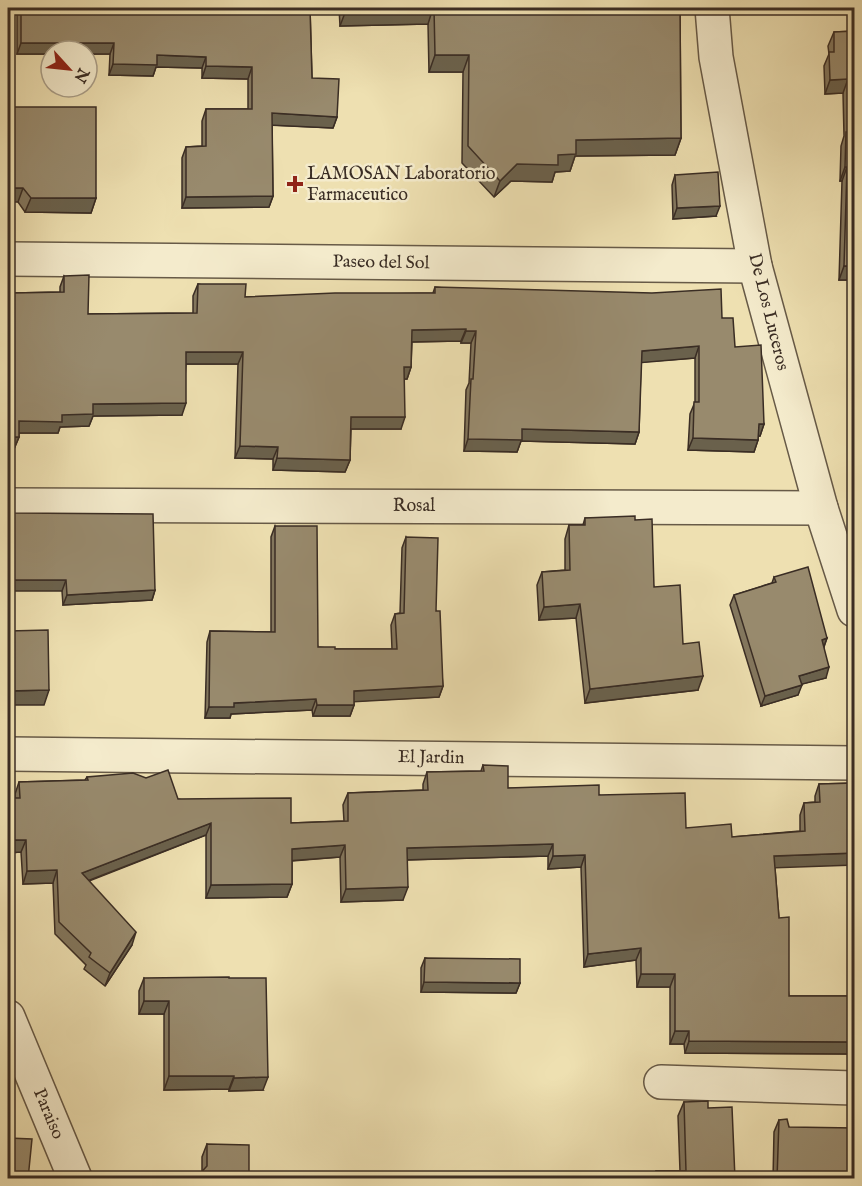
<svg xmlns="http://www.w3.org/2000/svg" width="862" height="1186" font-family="'IM FELL English',serif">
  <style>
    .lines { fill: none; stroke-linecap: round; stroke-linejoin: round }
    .minor-casing { stroke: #675a47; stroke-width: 36 }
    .minor { stroke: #f4ebcc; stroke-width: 33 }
    .wall { fill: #83775e; stroke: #3a2d24; stroke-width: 1.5 }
    .shaded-wall { fill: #6a614c; stroke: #3a2d24; stroke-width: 1.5 }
    .building { fill: #988a6d; stroke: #3a2d24; stroke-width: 1.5 }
    .poi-dot { fill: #8f2418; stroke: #f4ebcc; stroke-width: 2 }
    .labels { text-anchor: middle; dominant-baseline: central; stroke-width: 5; stroke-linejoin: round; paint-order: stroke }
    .poi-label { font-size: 18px; fill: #3a2d24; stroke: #f4ebcc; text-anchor: start }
    .street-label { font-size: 18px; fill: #3a2d24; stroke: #f4ebcc }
  </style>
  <rect width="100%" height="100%" fill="#eee0b1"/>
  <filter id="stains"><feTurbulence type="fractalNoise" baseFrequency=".00333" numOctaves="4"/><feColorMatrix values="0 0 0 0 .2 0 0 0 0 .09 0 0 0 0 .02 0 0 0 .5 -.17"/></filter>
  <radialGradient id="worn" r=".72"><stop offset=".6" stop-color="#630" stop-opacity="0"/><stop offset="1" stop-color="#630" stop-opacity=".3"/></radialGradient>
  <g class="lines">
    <g class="minor-casing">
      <g id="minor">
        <polyline points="712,8 716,57 755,266 821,508 854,610"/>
        <polyline points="8,259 755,266"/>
        <polyline points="8,505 821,508"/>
        <polyline points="8,754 854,763"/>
        <polyline points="8,1017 75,1178"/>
        <polyline points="661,1082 854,1088"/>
      </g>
    </g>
    <use href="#minor" class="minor"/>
  </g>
  <g class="wall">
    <polygon points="17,8 310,8 312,78 337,117 333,128 272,125 273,196 269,207 182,208 182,158 186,147 202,146 202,121 206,109 248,109 248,79 202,78 202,68 156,67 153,76 109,75 110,54 87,54 87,51 51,51 51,54 17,54"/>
    <polygon points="339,8 680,8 681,138 675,155 575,156 570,171 555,172 552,182 511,181 494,197 462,163 463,72 429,72 428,24 340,26"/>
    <polygon points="855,31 855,280 839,280 842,181 840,181 841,146 844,136 843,93 825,94 824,66 829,54 828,46 834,32"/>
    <polygon points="8,107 96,198 91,213 25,212 18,202"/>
    <polygon points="675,175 716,216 673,219 672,185"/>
    <polygon points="64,276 88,314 193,313 193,296 198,284 245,297 433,293 435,287 722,318 735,347 764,424 760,436 758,436 758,440 754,452 688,450 690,414 695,402 695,358 641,362 639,432 635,444 521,441 517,452 464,451 466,390 469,383 471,343 461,343 461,341 412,342 411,367 407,379 404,379 401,429 351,429 350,460 345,472 273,470 273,459 235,458 238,364 186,364 182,415 93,416 89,426 60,427 58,433 19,433 19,437 14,449 9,368 9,305 13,293 60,292 60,287"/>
    <polygon points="8,512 155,590 152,600 63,605 62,591"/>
    <polygon points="585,518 635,520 654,587 683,644 698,690 585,703 576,618 539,620 537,585 542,572 565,570 565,539 569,525 583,525"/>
    <polygon points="275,526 318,647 335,649 392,649 391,625 395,614 400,613 402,548 406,537 436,611 443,686 439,697 354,701 354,705 350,716 313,716 312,710 231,714 230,718 205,718 207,642 210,631 271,632 271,537"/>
    <polygon points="774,577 827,638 824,647 826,678 801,684 798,695 761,706 730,605 734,595 772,583"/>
    <polygon points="483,765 508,788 599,795 686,828 732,837 800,831 800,815 804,803 815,802 815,796 819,784 855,783 775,868 779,918 789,996 855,996 855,1054 685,1053 684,1044 670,1044 670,987 637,987 636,960 584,967 581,867 548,869 548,856 407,860 403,900 341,902 340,857 292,861 292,884 287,897 206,898 206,835 89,881 132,945 105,986 84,969 86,965 55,934 53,883 23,884 21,852 8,853 8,809 12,798 15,798 15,794 19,782 85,780 87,777 178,799 291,823 344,821 343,805 348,793 423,790 423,784 427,772 481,771"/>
    <polygon points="425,958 520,983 516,993 421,992 421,968"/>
    <polygon points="144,978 263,1090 229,1091 229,1089 164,1090 164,1014 139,1014 139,991"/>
    <polygon points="684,1102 708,1108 735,1179 653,1179 656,1171 680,1171 678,1116"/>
    <polygon points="779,1120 789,1127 855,1179 773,1179 774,1132"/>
    <polygon points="207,1144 249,1179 202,1171 202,1157"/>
  </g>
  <g class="shaded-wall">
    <polygon points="417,8 433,8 428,24 340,26 346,10"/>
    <polygon points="21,43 114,43 110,54 87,54 87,51 51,51 51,54 17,54"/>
    <polygon points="157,55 206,57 202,68 156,67 153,76 109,75 113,64"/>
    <polygon points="435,55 469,55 463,72 429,72"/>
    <polygon points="206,66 252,67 248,79 202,78"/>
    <polygon points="848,79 843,93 825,94 830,80"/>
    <polygon points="272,113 337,117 333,128 268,125"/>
    <polygon points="681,138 675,155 575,156 570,171 555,172 552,182 511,181 494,197 500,181 517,164 576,140"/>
    <polygon points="845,167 847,167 842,181 840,181"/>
    <polygon points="8,188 23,188 18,202 8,202"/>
    <polygon points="273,196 269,207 182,208 186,197"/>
    <polygon points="31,198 96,198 91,213 25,212"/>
    <polygon points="720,206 716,216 673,219 677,208"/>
    <polygon points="844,266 855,266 855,280 839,280"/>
    <polygon points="466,329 461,341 407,342 412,330"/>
    <polygon points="466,331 476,331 471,343 461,343"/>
    <polygon points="699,346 695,358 637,363 642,351"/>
    <polygon points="186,352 243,352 238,364 182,364"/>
    <polygon points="404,367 411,367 407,379 400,379"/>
    <polygon points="186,403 182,415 93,416 89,426 60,427 58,433 15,433 19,421 93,404"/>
    <polygon points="351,417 405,417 401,429 347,429"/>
    <polygon points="759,424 764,424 760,436 754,436"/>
    <polygon points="522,429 639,432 635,444 521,441 517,452 464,451 468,439"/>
    <polygon points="8,437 19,437 14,449 8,449"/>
    <polygon points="693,438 758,440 754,452 688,450"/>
    <polygon points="240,446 278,447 273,459 235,458"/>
    <polygon points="277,458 350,460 345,472 273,470"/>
    <polygon points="8,580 66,580 62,591 8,591"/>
    <polygon points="155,590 152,600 63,605 67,595"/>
    <polygon points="580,604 576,618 539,620 544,607"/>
    <polygon points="827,638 823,649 822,640"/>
    <polygon points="829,667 826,678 795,686 799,676"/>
    <polygon points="703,676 698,690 585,703 590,689"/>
    <polygon points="802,685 798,695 761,706 765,696"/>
    <polygon points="443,686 439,697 350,702 354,691"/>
    <polygon points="49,690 44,705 8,705 8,691"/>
    <polygon points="316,699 312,710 231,714 230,718 205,718 209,707 234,703"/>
    <polygon points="317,705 354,705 350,716 313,716"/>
    <polygon points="211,823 206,835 77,885 82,873"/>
    <polygon points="12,840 26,840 21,852 8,853"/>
    <polygon points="553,844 548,856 402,860 407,848"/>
    <polygon points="345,845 340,857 287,861 292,849"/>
    <polygon points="855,853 855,865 769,868 774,856"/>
    <polygon points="585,855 581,867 548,869 553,856"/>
    <polygon points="57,870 53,883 23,884 27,871"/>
    <polygon points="292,884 287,897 206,898 211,885"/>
    <polygon points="408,887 403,900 341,902 346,889"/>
    <polygon points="136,932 132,945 105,986 110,973"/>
    <polygon points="641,948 636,960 584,967 588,954"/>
    <polygon points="641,974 675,974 670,987 637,987"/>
    <polygon points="424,982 520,983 516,993 421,992"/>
    <polygon points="144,1001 169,1001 164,1014 139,1014"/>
    <polygon points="675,1031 689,1031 684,1044 670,1044"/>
    <polygon points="689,1041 855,1042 855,1054 685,1053"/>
    <polygon points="169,1076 234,1076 229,1089 164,1090"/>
    <polygon points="268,1077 263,1090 229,1091 234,1078"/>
  </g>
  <g class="building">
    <polygon points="21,8 310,8 312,78 339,79 337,117 272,113 273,196 186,197 186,147 206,146 206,109 252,109 252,67 206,66 206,57 157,55 157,65 113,64 114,43 21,43"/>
    <polygon points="346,8 417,8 346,10"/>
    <polygon points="434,8 680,8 681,138 576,140 576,154 558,155 558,165 517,164 500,181 468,146 469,55 435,55"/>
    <polygon points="855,31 855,266 844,266 847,167 845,167 846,132 850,132 848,79 830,80 829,52 834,52 834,32"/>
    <polygon points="8,107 96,107 96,198 31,198 23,188 8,188"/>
    <polygon points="718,172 720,206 677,208 675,175"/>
    <polygon points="89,275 88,314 197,313 198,284 246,284 245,297 335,293 435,293 435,287 652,293 721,289 722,318 733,318 735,347 761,345 764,424 759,424 758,440 693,438 694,402 699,402 699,346 642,351 639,432 522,429 522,440 468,439 471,379 473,379 476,331 466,331 466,329 412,330 411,367 404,367 405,417 351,417 350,460 277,458 278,447 240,446 243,352 186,352 186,403 93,404 93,414 62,415 62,422 19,421 19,437 8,437 8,368 13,368 13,293 64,292 64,276"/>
    <polygon points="8,512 12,513 153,514 155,590 67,595 66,580 8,580"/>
    <polygon points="635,516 635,520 652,519 654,587 680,585 683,644 699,642 703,676 590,689 580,604 544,607 542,572 570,570 569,525 585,525 585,518"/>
    <polygon points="275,526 317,526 318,647 335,647 335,649 397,649 395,614 404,613 406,537 438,538 436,611 440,611 443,686 354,691 354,705 317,705 316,699 234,703 234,707 209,707 210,631 275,632"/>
    <polygon points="808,567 827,638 822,640 829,667 799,676 802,685 765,696 734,595 776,582 774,577"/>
    <polygon points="48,630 49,690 8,691 8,639 9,639 9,631"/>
    <polygon points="483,765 508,766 508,788 599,785 599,795 685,793 686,828 731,824 732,837 805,831 804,803 820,802 819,784 855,783 855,853 774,856 779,918 789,917 789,996 855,996 855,1042 689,1041 689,1031 675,1031 675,974 641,974 641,948 588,954 585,855 553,856 553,844 407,848 408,887 346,889 345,845 292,849 292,884 211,885 211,823 82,873 136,932 110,973 89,957 91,953 59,922 57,870 27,871 26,840 12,840 12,798 20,798 19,782 88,780 87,777 133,773 146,778 168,770 178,799 291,798 291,823 348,821 348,793 428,790 427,772 484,771"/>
    <polygon points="425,958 520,959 520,983 424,982"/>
    <polygon points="229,977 229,978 266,978 268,1077 234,1078 234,1076 169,1076 169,1001 144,1001 144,978"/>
    <polygon points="708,1101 708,1108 732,1107 735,1179 656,1179 656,1171 686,1171 684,1102"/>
    <polygon points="787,1119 789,1127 855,1128 855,1179 777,1179 779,1120"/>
    <polygon points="8,1138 32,1139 28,1179 8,1179"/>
    <polygon points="207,1144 249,1145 249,1179 195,1179 207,1166"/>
  </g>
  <path class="poi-dot" d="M292 175h6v6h6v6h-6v6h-6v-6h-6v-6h6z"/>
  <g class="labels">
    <g class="poi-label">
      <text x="307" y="174">LAMOSAN Laboratorio<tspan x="307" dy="21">Farmaceutico</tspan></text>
    </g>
    <g class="street-label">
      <text transform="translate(381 263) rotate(1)">Paseo del Sol</text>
      <text transform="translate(768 312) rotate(76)">De Los Luceros</text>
      <text x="414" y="506">Rosal</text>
      <text transform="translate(431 758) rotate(1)">El Jardin</text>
      <text transform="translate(48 1114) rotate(67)">Paraiso</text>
    </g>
  </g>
  <rect width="862" height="1186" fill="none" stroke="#eee0b1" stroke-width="30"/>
  <rect x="9" y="9" width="844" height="1168" fill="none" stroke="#3a2d24" stroke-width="3"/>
  <rect x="15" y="15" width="832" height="1156" fill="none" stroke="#3a2d24" stroke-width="1.5"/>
  <g transform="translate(69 69) rotate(117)"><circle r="28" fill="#f4ebcc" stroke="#aa9f89" stroke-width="1.5"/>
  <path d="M0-4.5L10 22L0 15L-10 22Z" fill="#8f2418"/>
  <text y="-9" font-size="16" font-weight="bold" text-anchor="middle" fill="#3a2d24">N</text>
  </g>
  <rect width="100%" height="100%" filter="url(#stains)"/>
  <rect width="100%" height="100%" fill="url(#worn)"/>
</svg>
